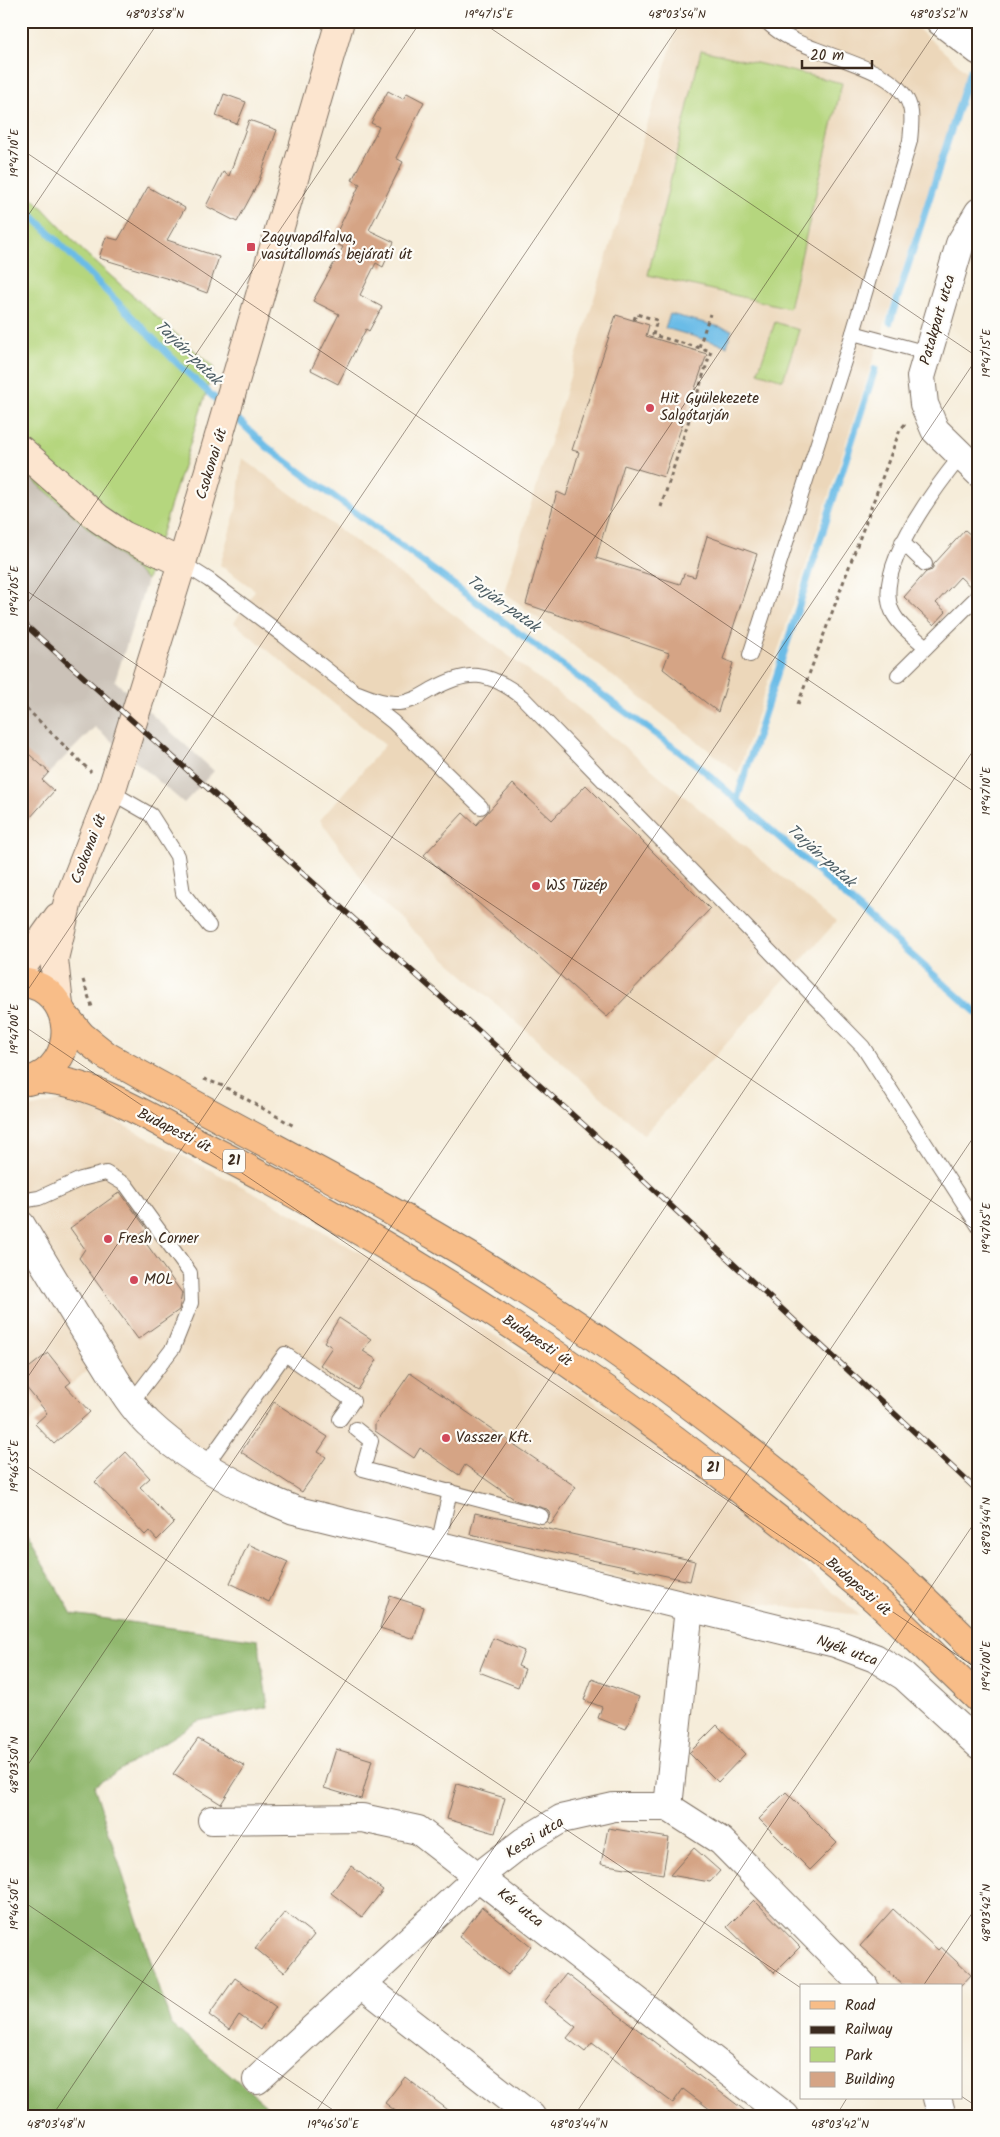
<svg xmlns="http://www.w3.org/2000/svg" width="1000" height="2137" font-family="Kalam,sans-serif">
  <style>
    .built { fill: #ecd7ba }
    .industrial { fill: #cbc2b8 }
    .green { fill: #b5d67e; stroke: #78804e }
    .forest { fill: #90b76d; stroke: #667046 }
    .water { fill: #6bbce7; stroke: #537382 }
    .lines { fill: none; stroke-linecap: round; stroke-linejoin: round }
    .stream { stroke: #6bbce7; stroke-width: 7 }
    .building { fill: #d5a485 }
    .lane-casing { stroke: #7c6e60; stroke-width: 16 }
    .street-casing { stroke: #7c6e60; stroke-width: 30 }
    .secondary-casing { stroke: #7c6e60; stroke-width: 30 }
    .primary-casing { stroke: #7c6e60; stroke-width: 30 }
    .path { stroke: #7c6e60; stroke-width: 3; stroke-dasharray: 4 4; stroke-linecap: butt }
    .lane { stroke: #fff; stroke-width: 14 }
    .street { stroke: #fff; stroke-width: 28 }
    .secondary { stroke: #fce5cf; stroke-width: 28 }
    .primary { stroke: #f8bd88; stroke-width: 28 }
    .rail-casing { stroke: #3b2a1e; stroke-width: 5.5 }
    .rail { stroke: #fdfcf7; stroke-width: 4; stroke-dasharray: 11; stroke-linecap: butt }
    .ticks { fill: none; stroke: #3b2a1e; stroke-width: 1; stroke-opacity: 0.45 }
    .poi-dot { fill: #d1495b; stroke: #fdfcf7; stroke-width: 2 }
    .labels { text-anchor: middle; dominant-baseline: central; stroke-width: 4.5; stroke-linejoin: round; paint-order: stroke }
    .shield { fill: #fdfcf7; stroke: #75695f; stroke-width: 1 }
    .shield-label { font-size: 14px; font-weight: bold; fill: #3b2a1e }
    .poi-label { font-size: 15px; fill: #3b2a1e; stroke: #fdfcf7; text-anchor: start }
    .street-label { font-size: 15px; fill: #3b2a1e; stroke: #fdfcf7 }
    .water-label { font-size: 16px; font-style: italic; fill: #4c5d64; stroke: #fdfcf7 }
    .neatline { fill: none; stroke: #3b2a1e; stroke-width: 2 }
    .ticks-label { font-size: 12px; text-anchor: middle; fill: #3b2a1e }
  </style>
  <rect width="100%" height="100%" fill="#fdfcf7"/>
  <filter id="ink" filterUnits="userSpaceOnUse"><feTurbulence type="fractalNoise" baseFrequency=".02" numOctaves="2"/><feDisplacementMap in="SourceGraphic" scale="10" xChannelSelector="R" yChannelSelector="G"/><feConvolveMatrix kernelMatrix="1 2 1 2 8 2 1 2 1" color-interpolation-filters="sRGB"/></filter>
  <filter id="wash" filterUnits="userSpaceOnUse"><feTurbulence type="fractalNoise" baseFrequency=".0096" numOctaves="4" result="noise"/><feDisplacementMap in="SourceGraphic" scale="20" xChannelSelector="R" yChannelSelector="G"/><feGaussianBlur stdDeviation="1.12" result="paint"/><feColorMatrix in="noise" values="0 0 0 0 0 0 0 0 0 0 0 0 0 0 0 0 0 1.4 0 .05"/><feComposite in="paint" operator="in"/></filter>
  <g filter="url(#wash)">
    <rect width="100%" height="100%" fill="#f6edda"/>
    <g class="built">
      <polygon points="679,21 909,21 967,72 738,773 504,592"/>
      <polygon points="242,458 377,557 574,705 836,922 644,1135 374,896 320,820 385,745 234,623 255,590 220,565 237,506"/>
      <polygon points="60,1101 88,1107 255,1193 415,1284 558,1376 659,1447 769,1536 859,1615 692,1595 256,1488 167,1427 130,1387 109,1351 21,1429 21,1108 24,1109"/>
    </g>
    <polygon class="industrial" points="21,469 147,580 115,681 214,771 184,803 95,727 42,780 54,791 21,828"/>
    <g class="green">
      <polygon points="701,50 842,83 789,308 648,275"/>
      <polygon points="21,185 84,252 214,368 147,580 21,469"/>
      <polygon points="775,322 799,330 783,380 758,372"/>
    </g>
    <polygon class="forest" points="21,1527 72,1614 258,1640 268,1707 198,1721 94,1786 171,2024 273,2111 273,2116 21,2116"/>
    <polygon class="water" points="670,314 732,330 727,346 665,328"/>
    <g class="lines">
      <g class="stream">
        <polyline points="21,204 177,363 222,405"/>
        <polyline points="890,322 970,71"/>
        <polyline points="232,414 267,447 700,767 979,1015"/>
        <polyline points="737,799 875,369"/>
      </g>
    </g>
    <g id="blocks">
      <g class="building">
        <polygon points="388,91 403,99 407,93 424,102 396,158 403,162 369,230 394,242 383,267 376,263 360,295 382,307 369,331 366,329 338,384 311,370 339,314 313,301 343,247 332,242 360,184 352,180 379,127 371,123"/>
        <polygon points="224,94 246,102 237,124 216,116"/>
        <polygon points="249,120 277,130 258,183 237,222 206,206 223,172 229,176"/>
        <polygon points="148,187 185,208 167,240 219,257 207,293 169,279 99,258 106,237 118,240"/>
        <polygon points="616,315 649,325 646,336 707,354 664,477 624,465 596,558 680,584 684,574 695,577 707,536 757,554 723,659 733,663 718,712 663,669 669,653 526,604 557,492 566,496 579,452 572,450"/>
        <polygon points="965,530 979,542 979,586 973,589 960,577 936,603 946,612 934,625 904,597 926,572 932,570 934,564"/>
        <polygon points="21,747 49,772 42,780 54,791 21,828"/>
        <polygon points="513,784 552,820 586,785 710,909 607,1017 424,855 463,813 476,825"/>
        <polygon points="120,1192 147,1229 140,1235 182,1293 179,1310 138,1339 79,1258 85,1249 70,1228"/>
        <polygon points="339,1318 371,1339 363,1351 377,1360 358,1390 320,1365 332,1347 324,1342"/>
        <polygon points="48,1353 71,1382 66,1386 90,1412 54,1444 35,1424 47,1413 21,1381 21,1374"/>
        <polygon points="410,1373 576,1487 551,1524 547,1522 550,1514 547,1509 517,1501 465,1465 459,1475 420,1448 414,1458 375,1431 375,1424"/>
        <polygon points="274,1402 328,1437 318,1452 326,1457 302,1492 241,1452"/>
        <polygon points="126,1452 150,1478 140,1487 174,1523 157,1540 149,1531 145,1535 95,1482"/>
        <polygon points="475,1513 695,1561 690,1581 470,1534"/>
        <polygon points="248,1544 288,1562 269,1602 230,1583"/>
        <polygon points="390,1596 424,1607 414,1639 380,1628"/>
        <polygon points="493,1638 524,1651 518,1666 525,1669 518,1687 479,1672"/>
        <polygon points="592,1679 639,1697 626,1729 598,1718 602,1707 584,1700"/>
        <polygon points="717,1725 745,1754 718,1782 689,1753"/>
        <polygon points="198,1739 245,1766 221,1804 173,1774"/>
        <polygon points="336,1749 372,1760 361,1799 324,1788"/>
        <polygon points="457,1784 505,1798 495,1833 447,1819"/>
        <polygon points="786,1792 837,1843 810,1870 759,1819"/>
        <polygon points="608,1828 669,1838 663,1874 601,1864"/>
        <polygon points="694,1848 720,1871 710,1882 670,1875"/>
        <polygon points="351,1866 383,1890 362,1917 331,1893"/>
        <polygon points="754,1900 800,1947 774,1973 727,1927"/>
        <polygon points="482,1907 531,1946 508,1975 459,1937"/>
        <polygon points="893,1909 938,1950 941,1947 971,1975 961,1986 904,1986 860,1946"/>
        <polygon points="285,1912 314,1935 284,1972 255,1948"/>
        <polygon points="566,1974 616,2013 752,2116 719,2116 683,2089 673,2103 592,2043 585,2052 567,2038 576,2027 544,2002"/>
        <polygon points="235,1978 276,2007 260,2030 239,2015 229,2030 209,2015"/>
        <polygon points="405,2077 456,2116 402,2116 385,2103"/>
      </g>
    </g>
  </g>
  <g filter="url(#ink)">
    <use href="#blocks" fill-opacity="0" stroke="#7c6e60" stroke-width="1"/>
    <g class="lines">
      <g class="lane-casing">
        <g id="lane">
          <polyline points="853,333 927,353"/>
          <polyline points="902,542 925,564"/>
          <polyline points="182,563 209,580 284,636 393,722 481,807"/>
          <path d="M 926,647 C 915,637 898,625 892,611 C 873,569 936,487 961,456"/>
          <path d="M 750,655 L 853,333 L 910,141 C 911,130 913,117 910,107 C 897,60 800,58 766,21"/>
          <polyline points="898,675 979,595"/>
          <path d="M 358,693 C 371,698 385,704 399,703 C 411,702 421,696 431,690 C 469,669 488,671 522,697 L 863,1047 L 979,1227"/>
          <polyline points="111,792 151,815 177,856 183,893 209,926"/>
          <polyline points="21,1201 39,1198 81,1179 106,1173 126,1185 190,1273 191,1303 173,1348 131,1403"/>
          <polyline points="356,1429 371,1441 363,1469 541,1516"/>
          <polyline points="205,1466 285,1354 353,1401 340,1419"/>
          <polyline points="438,1545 450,1491"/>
        </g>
      </g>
      <g class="street-casing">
        <g id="street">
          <polyline points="940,21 979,51"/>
          <polyline points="979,212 960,244 921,377 924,404 935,430 979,473"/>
          <path d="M 21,1225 C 48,1270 74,1314 102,1358 C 116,1380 129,1404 148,1423 C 189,1462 242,1489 294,1510 L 835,1643 L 875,1658 L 904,1676 L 979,1745"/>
          <polyline points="668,1807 689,1608"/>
          <polyline points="212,1820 362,1818 418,1830 785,2116"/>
          <polyline points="362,1984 531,2116"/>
          <polyline points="257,2080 479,1876 523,1842 561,1819 614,1807 668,1807 721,1841 864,1986"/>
          <polyline points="937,2098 942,2116"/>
        </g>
      </g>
      <g class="secondary-casing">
        <g id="secondary">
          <polyline points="21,450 98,518 123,535 182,563"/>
          <polyline points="21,969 58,917"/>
          <polyline points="59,1005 54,959 68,901 111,792 182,563 340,21"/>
        </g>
      </g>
      <g class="primary-casing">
        <g id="primary">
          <path d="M 21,982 C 77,988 81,1067 28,1081"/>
          <path d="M 64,1015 L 82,1036 L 107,1056 C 217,1119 330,1175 439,1238 C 603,1334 757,1450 898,1575 C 926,1600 952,1627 979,1653"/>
          <path d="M 35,1079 C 89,1077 156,1122 204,1146 C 391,1241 568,1355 733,1484 C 781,1522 830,1559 876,1600 C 911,1632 944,1666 979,1699"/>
        </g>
      </g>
      <g class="path">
        <polyline points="634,320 636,314 657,320 653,335 711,351 661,507"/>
        <polyline points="699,347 710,314"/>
        <polyline points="21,703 91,772"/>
        <polyline points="798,704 900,430 905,424"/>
        <polyline points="83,980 92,1007"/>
        <polyline points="204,1079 223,1086 294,1126"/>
      </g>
      <use href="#lane" class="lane"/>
      <use href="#street" class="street"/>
      <use href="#secondary" class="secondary"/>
      <use href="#primary" class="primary"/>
      <g class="rail-casing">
        <polyline id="rail" points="21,621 584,1125 979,1492"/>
      </g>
      <use href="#rail" class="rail"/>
    </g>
  </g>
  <path class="ticks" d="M 480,21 L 979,358M 21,149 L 979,795M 21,226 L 159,21M 21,587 L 979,1233M 21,613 L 421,21M 21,1000 L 682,21M 21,1024 L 979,1670M 21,1387 L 943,21M 21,1462 L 801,1988M 21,1775 L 979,355M 21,1900 L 342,2116M 923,1986 L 979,1903M 961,2096 L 979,2108M 52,2116 L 979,742M 313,2116 L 979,1129M 574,2116 L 979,1516M 836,2116 L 847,2098"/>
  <g class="poi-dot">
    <rect x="246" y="242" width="10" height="10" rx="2.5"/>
    <circle cx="650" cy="408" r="5"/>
    <circle cx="536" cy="886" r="5"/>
    <circle cx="108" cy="1239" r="5"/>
    <circle cx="134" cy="1280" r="5"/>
    <circle cx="446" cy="1438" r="5"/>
  </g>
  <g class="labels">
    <g class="shield">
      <rect x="223" y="1149.5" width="22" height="23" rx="4"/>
      <rect x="702" y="1456.5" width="22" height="23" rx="4"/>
    </g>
    <g class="shield-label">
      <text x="234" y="1161">21</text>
      <text x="713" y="1468">21</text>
    </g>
    <g class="poi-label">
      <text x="261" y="238">Zagyvapálfalva,<tspan x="261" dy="17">vasútállomás bejárati út</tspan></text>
      <text x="660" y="399">Hit Gyülekezete<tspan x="660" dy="17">Salgótarján</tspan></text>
      <text x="546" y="886">WS Tüzép</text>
      <text x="118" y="1239">Fresh Corner</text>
      <text x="144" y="1280">MOL</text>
      <text x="456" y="1438">Vasszer Kft.</text>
    </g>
    <g class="street-label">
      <text transform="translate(938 320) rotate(-74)">Patakpart utca</text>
      <text transform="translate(212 464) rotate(-73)">Csokonai út</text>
      <text transform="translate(89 849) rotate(-69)">Csokonai út</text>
      <text transform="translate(174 1131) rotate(27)">Budapesti út</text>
      <text transform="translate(537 1341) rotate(34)">Budapesti út</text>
      <text transform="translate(858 1587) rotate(41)">Budapesti út</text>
      <text transform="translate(847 1651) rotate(20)">Nyék utca</text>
      <text transform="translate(535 1838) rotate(-32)">Keszi utca</text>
      <text transform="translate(520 1908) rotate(38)">Kér utca</text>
    </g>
    <g class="water-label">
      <text transform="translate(188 353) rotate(44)">Tarján-patak</text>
      <text transform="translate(503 604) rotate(36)">Tarján-patak</text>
      <text transform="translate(821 856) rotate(42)">Tarján-patak</text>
    </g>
  </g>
  <rect width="1000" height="2137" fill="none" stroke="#fdfcf7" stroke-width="55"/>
  <rect x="800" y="1984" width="162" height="115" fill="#fdfcf7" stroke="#afa8a0"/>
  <rect x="810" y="2001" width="25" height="8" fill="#f8bd88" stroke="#afa8a0"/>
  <text x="845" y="2010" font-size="15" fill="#3b2a1e">Road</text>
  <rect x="810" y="2026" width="25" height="8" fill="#3b2a1e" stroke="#afa8a0"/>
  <text x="845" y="2034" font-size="15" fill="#3b2a1e">Railway</text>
  <rect x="810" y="2047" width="25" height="15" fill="#b5d67e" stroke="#afa8a0"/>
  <text x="845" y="2060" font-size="15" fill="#3b2a1e">Park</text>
  <rect x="810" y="2072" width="25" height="15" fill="#d5a485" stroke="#afa8a0"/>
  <text x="845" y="2084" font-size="15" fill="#3b2a1e">Building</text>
  <path d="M802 60v8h70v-8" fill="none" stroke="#3b2a1e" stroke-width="2.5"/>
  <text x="810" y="60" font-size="15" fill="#3b2a1e" stroke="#fdfcf7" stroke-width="4" paint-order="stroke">20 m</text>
  <rect x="28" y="28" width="944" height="2082" class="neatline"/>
  <g class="ticks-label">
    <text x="155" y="18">48°03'58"N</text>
    <text x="489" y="18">19°47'15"E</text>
    <text x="677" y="18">48°03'54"N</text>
    <text x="939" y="18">48°03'52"N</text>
    <text transform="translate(14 153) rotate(-90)" y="4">19°47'10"E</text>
    <text transform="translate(986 353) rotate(-90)" y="4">19°47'15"E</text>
    <text transform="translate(14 591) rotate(-90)" y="4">19°47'05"E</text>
    <text transform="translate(986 791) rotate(-90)" y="4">19°47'10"E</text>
    <text transform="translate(14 1029) rotate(-90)" y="4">19°47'00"E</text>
    <text transform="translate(986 1228) rotate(-90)" y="4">19°47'05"E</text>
    <text transform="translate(14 1466) rotate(-90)" y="4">19°46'55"E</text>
    <text transform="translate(986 1526) rotate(-90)" y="4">48°03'44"N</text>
    <text transform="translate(986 1666) rotate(-90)" y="4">19°47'00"E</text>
    <text transform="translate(14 1765) rotate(-90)" y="4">48°03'50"N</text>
    <text transform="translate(14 1904) rotate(-90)" y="4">19°46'50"E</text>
    <text transform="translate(986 1913) rotate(-90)" y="4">48°03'42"N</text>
    <text x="56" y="2128">48°03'48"N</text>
    <text x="333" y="2128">19°46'50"E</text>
    <text x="579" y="2128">48°03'44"N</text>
    <text x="840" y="2128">48°03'42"N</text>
  </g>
</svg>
